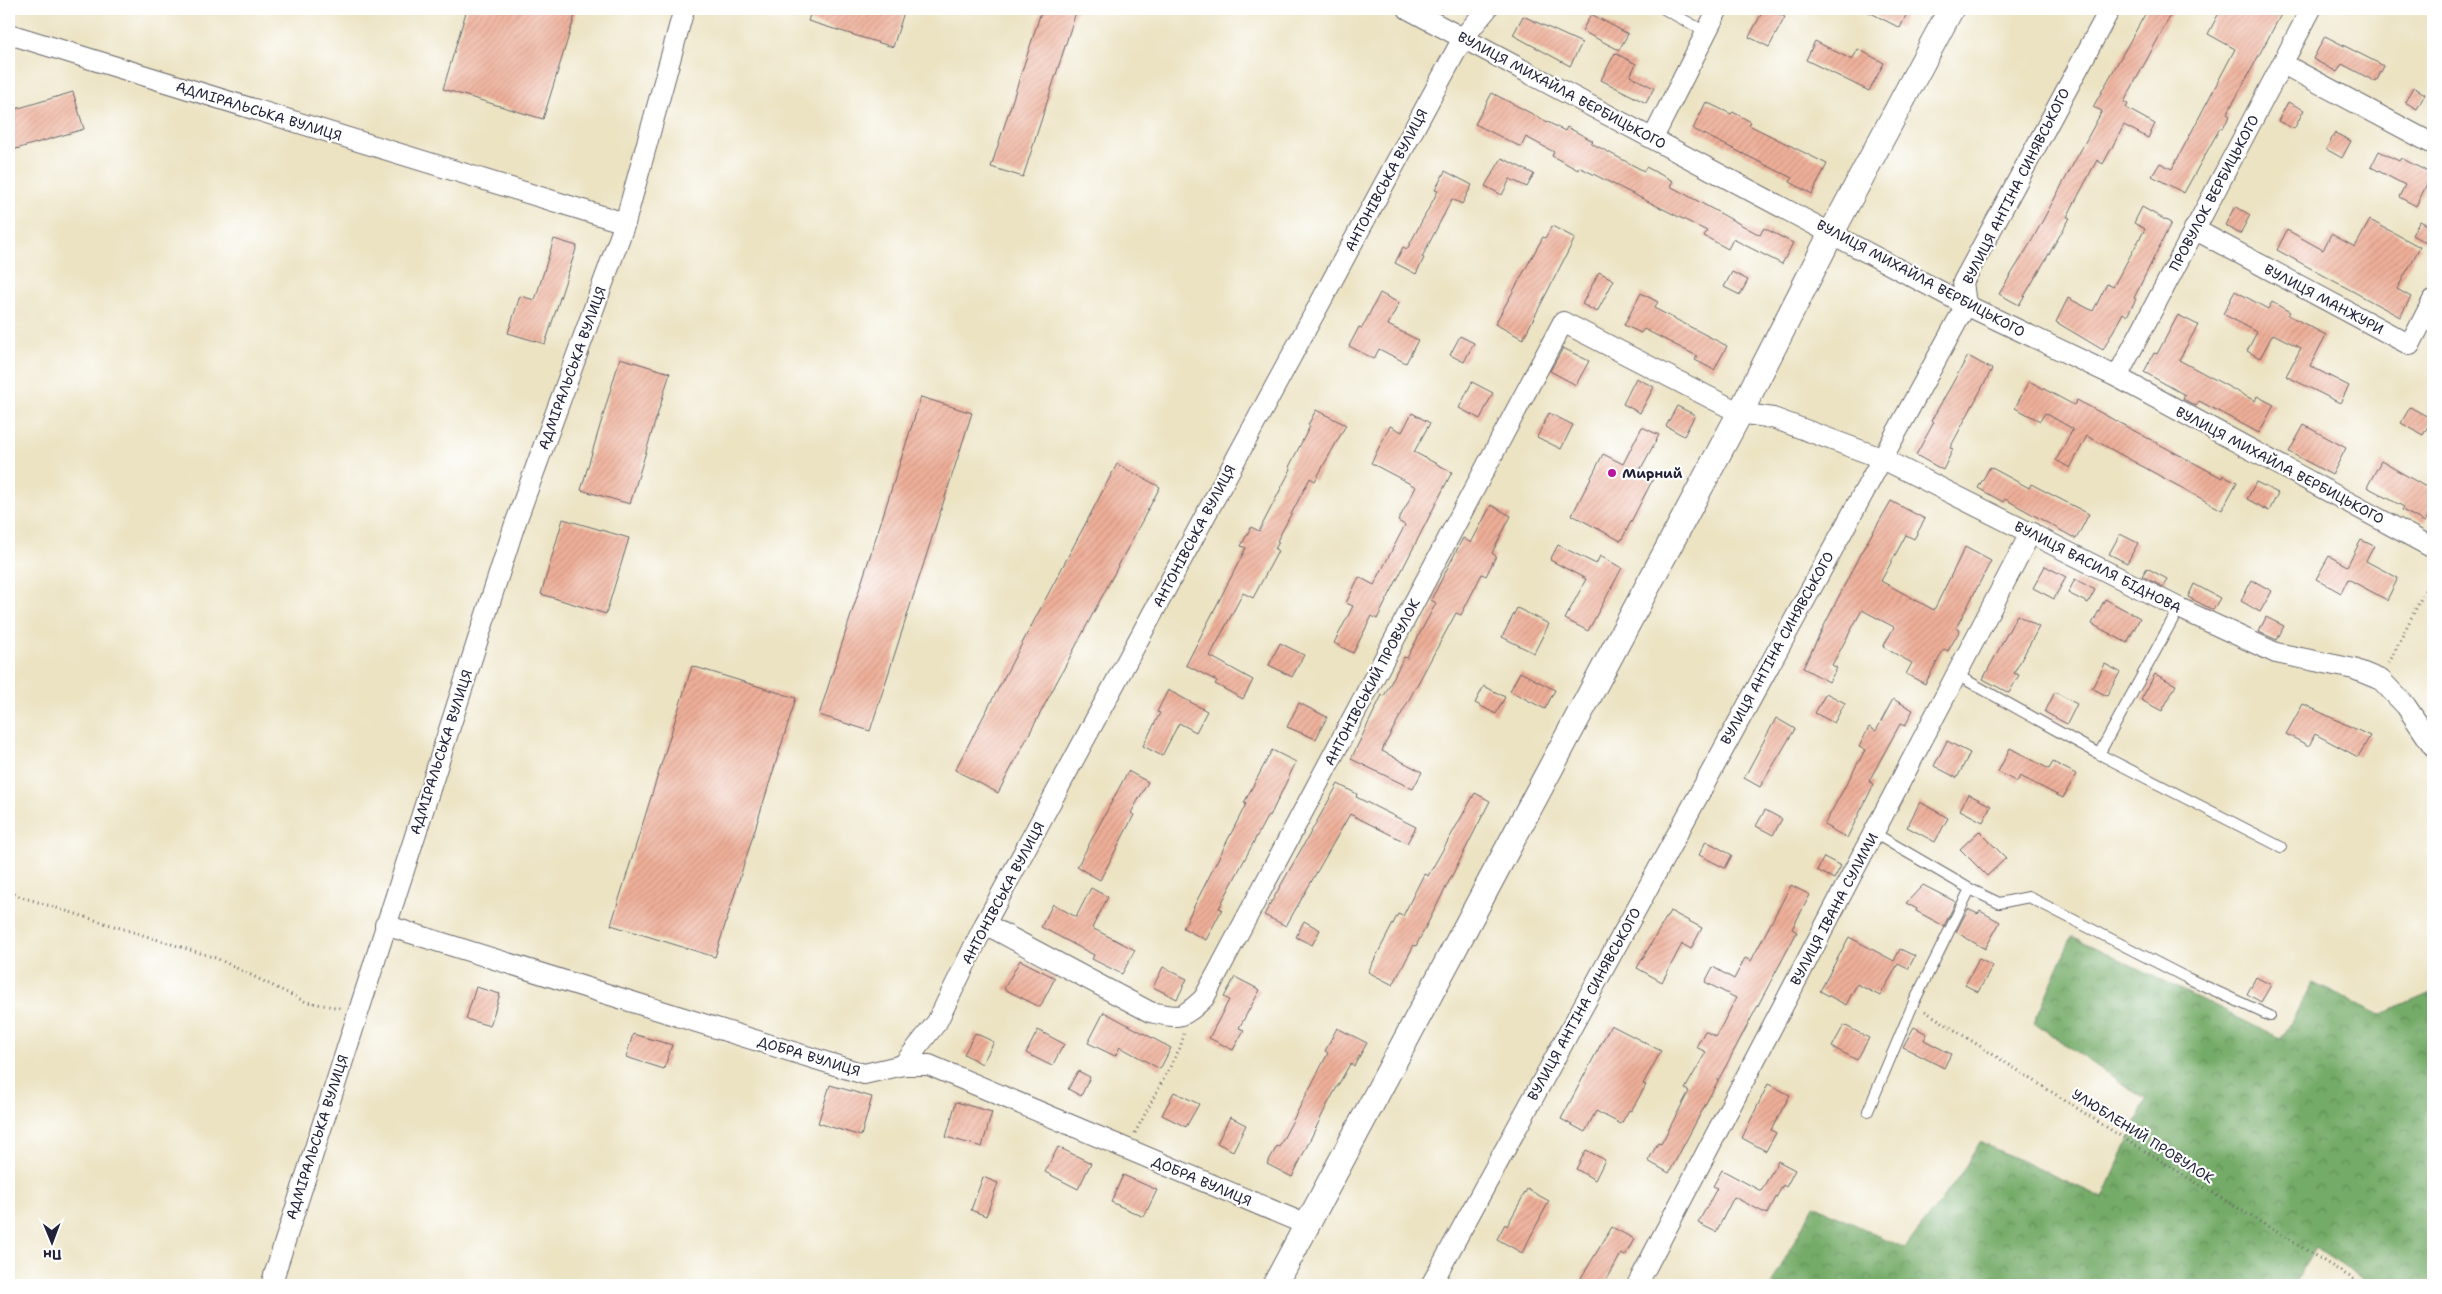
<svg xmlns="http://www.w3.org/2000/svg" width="2442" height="1294" font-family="'Shantell Sans',sans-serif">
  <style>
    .forest { fill: url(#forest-crowns); stroke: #4b6652 }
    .building { fill: url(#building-hatch) }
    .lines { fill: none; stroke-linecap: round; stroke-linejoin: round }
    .service-casing { stroke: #69666b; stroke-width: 12 }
    .minor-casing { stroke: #69666b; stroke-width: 22 }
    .tertiary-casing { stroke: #69666b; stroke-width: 27 }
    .path { stroke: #69666b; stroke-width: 3; stroke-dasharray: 1 4; stroke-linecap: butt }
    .service { stroke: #fff; stroke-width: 10 }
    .minor { stroke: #fff; stroke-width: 20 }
    .tertiary { stroke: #fff; stroke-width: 25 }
    .poi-dot { fill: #b5179e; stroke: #fff; stroke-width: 2 }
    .labels { text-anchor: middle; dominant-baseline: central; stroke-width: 4.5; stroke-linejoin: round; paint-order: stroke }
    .street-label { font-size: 14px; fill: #22223b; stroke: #fff }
    .poi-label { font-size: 14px; font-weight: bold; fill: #22223b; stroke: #fff; text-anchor: start }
  </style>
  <defs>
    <pattern id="forest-crowns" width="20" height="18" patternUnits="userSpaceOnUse" patternTransform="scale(1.25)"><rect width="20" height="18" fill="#74ab68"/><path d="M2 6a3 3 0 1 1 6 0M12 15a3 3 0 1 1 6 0" fill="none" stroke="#5f8b57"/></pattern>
    <pattern id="building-hatch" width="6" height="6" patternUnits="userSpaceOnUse" patternTransform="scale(1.25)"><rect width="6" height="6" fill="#eeaf98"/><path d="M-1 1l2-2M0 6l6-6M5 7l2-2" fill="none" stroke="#cc9684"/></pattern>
  </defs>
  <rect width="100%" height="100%" fill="#fff"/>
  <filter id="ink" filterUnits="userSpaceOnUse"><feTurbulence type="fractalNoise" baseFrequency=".02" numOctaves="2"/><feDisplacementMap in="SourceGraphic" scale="10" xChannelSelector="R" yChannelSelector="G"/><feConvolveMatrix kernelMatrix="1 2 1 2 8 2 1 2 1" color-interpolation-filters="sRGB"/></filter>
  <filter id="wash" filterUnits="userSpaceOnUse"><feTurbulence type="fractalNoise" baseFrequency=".0096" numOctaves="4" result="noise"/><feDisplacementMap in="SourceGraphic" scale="20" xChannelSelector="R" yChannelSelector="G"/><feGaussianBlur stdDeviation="1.12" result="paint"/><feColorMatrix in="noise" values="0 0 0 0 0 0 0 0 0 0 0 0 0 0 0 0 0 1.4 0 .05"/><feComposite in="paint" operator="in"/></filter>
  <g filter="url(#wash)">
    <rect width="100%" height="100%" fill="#ece3c3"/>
    <polygon class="forest" points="2072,936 2281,1039 2313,983 2380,1015 2433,992 2433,1285 2373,1285 2316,1248 2293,1285 1771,1285 1814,1205 1905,1248 1959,1177 1980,1142 2103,1198 2146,1100 2034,1023"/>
    <g id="blocks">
      <g class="building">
        <polygon points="467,9 577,9 543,119 443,89"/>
        <polygon points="812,9 905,9 893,47 808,21"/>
        <polygon points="1042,9 1077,9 1023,177 991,167"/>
        <polygon points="1764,9 1770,9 1785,17 1769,47 1749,37"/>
        <polygon points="1863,9 1909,9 1900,28"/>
        <polygon points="2148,9 2174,9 2124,102 2128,104 2126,108 2155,124 2148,138 2124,125 2103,164 2097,160 2067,217 2070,218 2019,305 1999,294 2031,242 2102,111 2093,107"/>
        <polygon points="2221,9 2284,9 2227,114 2230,116 2222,129 2220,128 2184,193 2152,176 2160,163 2172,169 2235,49 2208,34"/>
        <polygon points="1591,14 1628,34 1619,50 1582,31"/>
        <polygon points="1523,16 1582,43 1570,66 1513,35"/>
        <polygon points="2325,36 2384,66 2376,82 2342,64 2337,72 2313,59"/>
        <polygon points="1815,41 1852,60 1858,49 1884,63 1869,91 1806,60"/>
        <polygon points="1615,53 1636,64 1630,76 1654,88 1646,103 1601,80"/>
        <polygon points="2413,87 2425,94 2417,109 2405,102"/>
        <polygon points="73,92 84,129 9,151 9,111"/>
        <polygon points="1492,93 1565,131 1567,127 1593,141 1591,143 1644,171 1646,167 1673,181 1670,186 1760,235 1764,228 1793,243 1782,264 1733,239 1728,249 1704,236 1707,231 1579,167 1578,170 1552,156 1554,152 1526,137 1521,147 1475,124"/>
        <polygon points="1706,102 1731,114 1733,112 1751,122 1749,125 1827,164 1812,194 1790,182 1792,178 1693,129"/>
        <polygon points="2288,102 2304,110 2294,129 2278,121"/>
        <polygon points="2335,133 2351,141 2342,158 2326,149"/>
        <polygon points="2379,151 2399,161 2401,158 2432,174 2416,206 2399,197 2405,185 2371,167"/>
        <polygon points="1502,158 1534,174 1527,187 1510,179 1502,195 1485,186"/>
        <polygon points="1445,171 1472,185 1462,204 1452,199 1422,257 1424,258 1416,274 1395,263 1403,247 1407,249 1438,191 1435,190"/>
        <polygon points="2235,206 2250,215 2240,234 2225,225"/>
        <polygon points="2142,207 2171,223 2134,298 2136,299 2127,316 2123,313 2103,350 2056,322 2068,298 2093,311 2107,284 2113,287 2145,229 2134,223"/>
        <polygon points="2370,220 2420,247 2397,289 2411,297 2400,317 2277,250 2287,230 2323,250 2331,234 2355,247"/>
        <polygon points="2420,221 2433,228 2433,247 2412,235"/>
        <polygon points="1552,226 1575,238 1523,339 1495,324 1543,237 1545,238"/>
        <polygon points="554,239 577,246 545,344 508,333 520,296 535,300"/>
        <polygon points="1599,272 1614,280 1597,312 1582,304"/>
        <polygon points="1732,272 1748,280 1740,295 1724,287"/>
        <polygon points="2235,291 2268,309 2272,302 2290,312 2288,315 2326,335 2310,366 2349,386 2340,403 2286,376 2301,348 2273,334 2260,358 2247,351 2257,332 2223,314"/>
        <polygon points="1380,293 1399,303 1388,325 1418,340 1406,363 1379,349 1374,359 1349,346 1359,327 1362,328"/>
        <polygon points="1641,293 1658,302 1654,308 1727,346 1714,370 1695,360 1697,356 1644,329 1641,333 1624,325"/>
        <polygon points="2178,315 2198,325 2179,360 2255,401 2257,396 2274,405 2259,433 2199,401 2196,406 2183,399 2185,395 2144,372 2154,353 2157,354"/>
        <polygon points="1460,336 1474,343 1464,362 1450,355"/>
        <polygon points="1563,348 1589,361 1576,385 1550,371"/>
        <polygon points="1968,356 1992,369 1950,448 1953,449 1943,470 1916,455 1934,422 1931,421"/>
        <polygon points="620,358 670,373 630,504 581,490"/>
        <polygon points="1636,378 1654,387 1640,413 1623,404"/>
        <polygon points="2029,381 2074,405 2077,400 2222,478 2223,475 2237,482 2222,510 2087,436 2070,468 2056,460 2073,429 2045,413 2040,421 2015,408"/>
        <polygon points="1472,382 1493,393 1480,419 1459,408"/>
        <polygon points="921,397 972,413 870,731 819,715"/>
        <polygon points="1677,406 1695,415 1684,436 1666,426"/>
        <polygon points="2410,407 2432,419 2423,435 2401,423"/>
        <polygon points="1316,410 1346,425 1315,481 1310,478 1277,541 1279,542 1275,549 1278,551 1253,598 1243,593 1210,656 1253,680 1243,699 1215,684 1217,681 1186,665 1246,548 1241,546 1251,527 1259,531 1291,469 1289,467 1310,426 1308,425"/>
        <polygon points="1412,413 1430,423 1414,452 1452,472 1377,619 1372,616 1353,653 1334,643 1353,606 1346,603 1359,577 1374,585 1405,525 1398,521 1416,487 1371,463 1390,426 1402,432"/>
        <polygon points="1549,413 1573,425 1561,449 1537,437"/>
        <polygon points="2304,425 2346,448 2332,475 2289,452"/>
        <polygon points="1642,427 1659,435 1639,472 1653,479 1621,541 1572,515 1603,454 1623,464"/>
        <polygon points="2381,461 2433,491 2433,508 2425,522 2402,510 2404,507 2367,487"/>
        <polygon points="1117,464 1160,487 998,793 955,770"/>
        <polygon points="1990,467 2029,488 2031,484 2089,514 2076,539 2005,499 2003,502 1978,488"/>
        <polygon points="2256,482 2278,493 2269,511 2247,499"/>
        <polygon points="1891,501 1925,519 1914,539 1906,535 1881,581 1934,610 1965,547 1991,561 1956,628 1960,630 1948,651 1944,649 1925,684 1906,674 1912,663 1883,647 1894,627 1862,610 1832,665 1837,668 1829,682 1803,668 1859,556"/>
        <polygon points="1491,505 1511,516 1492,553 1496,556 1486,576 1482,574 1461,615 1456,613 1384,746 1382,751 1422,772 1413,789 1351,759 1382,695 1384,696 1404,657 1407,658 1436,603 1431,600 1463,538 1471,543"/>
        <polygon points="563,519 629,538 606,614 541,594"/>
        <polygon points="2120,534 2138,543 2127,563 2109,554"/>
        <polygon points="2361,540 2374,546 2366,561 2398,578 2387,600 2348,579 2341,593 2316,579 2329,556 2347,566"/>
        <polygon points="1558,545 1596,564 1600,556 1622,568 1588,631 1565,619 1586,579 1550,560"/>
        <polygon points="2045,566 2066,577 2054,599 2033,588"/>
        <polygon points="2147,568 2167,579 2163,587 2142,576"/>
        <polygon points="2075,579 2095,590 2088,603 2068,593"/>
        <polygon points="2252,580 2272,591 2260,612 2241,601"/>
        <polygon points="2194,584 2220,598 2213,610 2188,597"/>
        <polygon points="2105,599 2140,618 2127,643 2092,624"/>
        <polygon points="1517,608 1549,624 1534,653 1502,637"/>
        <polygon points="2017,615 2039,627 2014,673 2019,675 2009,693 1983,679"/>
        <polygon points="2266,617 2284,626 2277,640 2259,632"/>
        <polygon points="1280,643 1304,655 1292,677 1269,665"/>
        <polygon points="2105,664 2120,672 2107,696 2092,688"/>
        <polygon points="692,666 796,698 715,957 611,925"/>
        <polygon points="1520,672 1555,690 1545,709 1510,691"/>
        <polygon points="2155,674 2176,685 2162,711 2141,700"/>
        <polygon points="1484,686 1505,697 1496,714 1475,703"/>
        <polygon points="1168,690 1207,711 1196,732 1179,723 1162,756 1143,746 1160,713 1157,712"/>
        <polygon points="2055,692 2077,704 2067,724 2045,712"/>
        <polygon points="1826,693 1845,703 1834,723 1815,713"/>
        <polygon points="1893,699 1913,710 1905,726 1900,724 1869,781 1874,784 1847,838 1824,825 1865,750 1859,747 1869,727 1876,731"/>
        <polygon points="1299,703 1327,717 1316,739 1287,727"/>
        <polygon points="2303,704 2370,736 2358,757 2315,734 2309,746 2286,734"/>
        <polygon points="1776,718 1795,729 1760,787 1744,778"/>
        <polygon points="1947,741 1970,753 1957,778 1934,766"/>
        <polygon points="2010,748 2049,769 2053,762 2076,774 2063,798 2020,776 2017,782 1998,772"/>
        <polygon points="1272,750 1296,762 1270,816 1268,815 1219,908 1222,909 1206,940 1183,928 1246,804 1244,803"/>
        <polygon points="1128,771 1148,782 1131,813 1134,815 1100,880 1077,867"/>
        <polygon points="1338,784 1357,794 1356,797 1416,827 1407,843 1350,814 1286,926 1264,915"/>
        <polygon points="1475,793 1490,801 1416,946 1414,945 1393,985 1368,972 1398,914 1403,916 1424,874 1428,876"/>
        <polygon points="1968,794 1991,806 1983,822 1960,810"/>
        <polygon points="1920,802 1948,818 1935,842 1907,827"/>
        <polygon points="1765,810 1782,819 1773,835 1756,826"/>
        <polygon points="1979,831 2006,858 1987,876 1960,849"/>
        <polygon points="1706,841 1732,855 1725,868 1699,855"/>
        <polygon points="1824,857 1841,866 1834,879 1817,870"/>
        <polygon points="1791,885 1810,895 1792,929 1797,932 1669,1173 1648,1161 1658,1143 1661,1144 1689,1091 1685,1089 1706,1052 1696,1047 1705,1031 1716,1037 1736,998 1705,982 1713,967 1734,979 1745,958 1751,961"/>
        <polygon points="1923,885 1956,902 1944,926 1916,911 1917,909 1906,903"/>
        <polygon points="1091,888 1108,897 1092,928 1135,950 1122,974 1092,959 1094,955 1041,927 1053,904 1076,917"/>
        <polygon points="1968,909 1978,914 1980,911 2000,922 1985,949 1956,932"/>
        <polygon points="1670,911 1702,928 1691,949 1682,944 1662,982 1637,968"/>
        <polygon points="1304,921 1320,930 1312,945 1296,937"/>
        <polygon points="1849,937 1894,961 1900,949 1915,956 1908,969 1898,964 1880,996 1857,984 1846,1005 1820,991"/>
        <polygon points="1979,959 1993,966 1978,992 1965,985"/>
        <polygon points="1020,960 1055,978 1040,1007 1004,989"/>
        <polygon points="1163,967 1187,979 1177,999 1153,987"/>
        <polygon points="1235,977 1260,990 1239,1028 1244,1030 1233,1050 1209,1038 1229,1000 1224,997"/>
        <polygon points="2256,977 2271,985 2261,1002 2247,994"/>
        <polygon points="476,987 500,994 490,1026 466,1019"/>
        <polygon points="1104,1012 1171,1048 1160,1069 1120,1047 1115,1056 1088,1043"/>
        <polygon points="1611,1025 1661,1051 1643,1084 1646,1085 1631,1111 1629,1110 1621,1124 1596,1111 1585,1132 1561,1119"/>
        <polygon points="1844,1025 1869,1038 1857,1060 1832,1047"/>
        <polygon points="1914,1027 1927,1034 1924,1040 1951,1054 1944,1068 1903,1047"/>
        <polygon points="1337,1028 1367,1043 1354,1066 1350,1064 1327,1105 1292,1177 1267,1164 1277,1146 1279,1147 1328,1053 1325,1051"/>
        <polygon points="1038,1030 1064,1044 1052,1066 1026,1053"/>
        <polygon points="975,1033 994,1042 982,1064 964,1054"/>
        <polygon points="633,1034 672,1045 664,1069 626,1057"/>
        <polygon points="1078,1071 1090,1077 1081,1096 1068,1089"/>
        <polygon points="1768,1084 1790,1095 1771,1130 1776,1133 1766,1151 1742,1138"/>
        <polygon points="830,1085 872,1097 861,1136 818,1123"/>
        <polygon points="1174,1092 1199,1104 1186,1127 1162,1115"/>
        <polygon points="956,1102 992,1112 982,1147 946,1137"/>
        <polygon points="1230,1117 1246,1125 1233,1151 1217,1143"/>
        <polygon points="1058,1147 1091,1163 1078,1189 1045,1172"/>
        <polygon points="1586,1150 1605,1160 1595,1180 1576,1169"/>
        <polygon points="1778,1161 1795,1170 1786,1187 1783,1185 1767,1214 1734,1197 1716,1232 1698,1223 1717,1188 1713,1186 1722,1170 1761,1191"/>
        <polygon points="1123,1175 1157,1190 1144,1217 1111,1202"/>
        <polygon points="983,1177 998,1183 986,1216 971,1210"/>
        <polygon points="1527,1189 1549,1201 1522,1253 1497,1239 1505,1224 1507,1226"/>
        <polygon points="1612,1227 1634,1239 1625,1256 1621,1254 1604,1285 1595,1285 1581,1278"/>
      </g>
    </g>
  </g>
  <g filter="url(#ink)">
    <use href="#blocks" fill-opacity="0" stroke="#69666b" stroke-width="1"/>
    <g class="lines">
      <g class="service-casing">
        <g id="service">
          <polyline points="1664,9 1706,32"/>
          <polyline points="1957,675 2099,754 2281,847"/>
          <polyline points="2099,754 2179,608"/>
          <polyline points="1874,833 1970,889 1999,903 2029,897 2185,977 2270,1016"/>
          <polyline points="1868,1111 1914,1002 1970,889"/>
        </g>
      </g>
      <g class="minor-casing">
        <g id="minor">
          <polyline points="1408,9 1966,305 2117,377 2433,548"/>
          <polyline points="9,34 625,223"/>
          <polyline points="2283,64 2433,144"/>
          <polyline points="1653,138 1718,9"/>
          <polyline points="2194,229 2410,345 2433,300"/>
          <polyline points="2117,377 2311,9"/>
          <path d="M 985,924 L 1150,1012 C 1180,1018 1181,1020 1204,998 L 1563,322 L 1740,413 L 1773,418 L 1881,458 L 2179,608 L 2276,653 L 2354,669 L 2381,680 L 2406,706 L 2433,746"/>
          <polyline points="385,925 864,1074 903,1065 929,1065 1307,1225"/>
          <polyline points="903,1065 937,1022 985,924 1463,38 1487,9"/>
          <polyline points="271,1285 514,527 625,223 684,9"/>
          <polyline points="1431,1285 1966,305 1963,282 2110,9"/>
          <polyline points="1637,1285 2031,532"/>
        </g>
      </g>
      <g class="tertiary-casing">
        <polyline id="tertiary" points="1275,1285 1740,413 1832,232 1951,9"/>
      </g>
      <g class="path">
        <polyline points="2389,663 2433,574"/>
        <polyline points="9,893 216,958 306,1002 340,1008"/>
        <polyline points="1925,1011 2122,1137 2363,1285"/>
        <polyline points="1135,1133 1180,1048 1184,1034"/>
      </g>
      <use href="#service" class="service"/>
      <use href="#minor" class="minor"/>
      <use href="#tertiary" class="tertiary"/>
    </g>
  </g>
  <circle class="poi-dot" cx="1612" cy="473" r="5"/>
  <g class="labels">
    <g class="street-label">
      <text transform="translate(1562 90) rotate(28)">ВУЛИЦЯ МИХАЙЛА ВЕРБИЦЬКОГО</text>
      <text transform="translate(259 111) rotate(17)">АДМІРАЛЬСЬКА ВУЛИЦЯ</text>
      <text transform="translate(1386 180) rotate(-62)">АНТОНІВСЬКА ВУЛИЦЯ</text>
      <text transform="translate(2016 186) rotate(-63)">ВУЛИЦЯ АНТІНА СИНЯВСЬКОГО</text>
      <text transform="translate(2214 193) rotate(-62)">ПРОВУЛОК ВЕРБИЦЬКОГО</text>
      <text transform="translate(1921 278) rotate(28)">ВУЛИЦЯ МИХАЙЛА ВЕРБИЦЬКОГО</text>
      <text transform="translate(2324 299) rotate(28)">ВУЛИЦЯ МАНЖУРИ</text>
      <text transform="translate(572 368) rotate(-70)">АДМІРАЛЬСЬКА ВУЛИЦЯ</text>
      <text transform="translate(2280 465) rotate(28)">ВУЛИЦЯ МИХАЙЛА ВЕРБИЦЬКОГО</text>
      <text transform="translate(1194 536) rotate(-62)">АНТОНІВСЬКА ВУЛИЦЯ</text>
      <text transform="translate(2098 567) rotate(27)">ВУЛИЦЯ ВАСИЛЯ БІДНОВА</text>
      <text transform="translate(1777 648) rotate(-61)">ВУЛИЦЯ АНТІНА СИНЯВСЬКОГО</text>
      <text transform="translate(1372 682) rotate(-62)">АНТОНІВСЬКИЙ ПРОВУЛОК</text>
      <text transform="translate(441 752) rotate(-72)">АДМІРАЛЬСЬКА ВУЛИЦЯ</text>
      <text transform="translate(1003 893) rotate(-62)">АНТОНІВСЬКА ВУЛИЦЯ</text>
      <text transform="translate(1834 909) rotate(-62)">ВУЛИЦЯ ІВАНА СУЛИМИ</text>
      <text transform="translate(1584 1004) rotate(-61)">ВУЛИЦЯ АНТІНА СИНЯВСЬКОГО</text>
      <text transform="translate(809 1056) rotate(17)">ДОБРА ВУЛИЦЯ</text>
      <text transform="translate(2143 1136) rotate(32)">УЛЮБЛЕНИЙ ПРОВУЛОК</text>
      <text transform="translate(317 1137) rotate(-72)">АДМІРАЛЬСЬКА ВУЛИЦЯ</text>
      <text transform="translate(1202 1181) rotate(23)">ДОБРА ВУЛИЦЯ</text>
    </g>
    <g class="poi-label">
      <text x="1622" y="473">Мирний</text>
    </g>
  </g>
  <rect width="2442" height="1294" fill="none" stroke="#fff" stroke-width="30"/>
  <g transform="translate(52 1242) rotate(179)" stroke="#ffffff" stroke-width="4" paint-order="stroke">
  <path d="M0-4L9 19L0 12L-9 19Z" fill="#22223b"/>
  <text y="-8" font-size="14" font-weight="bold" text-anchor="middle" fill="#22223b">Пн</text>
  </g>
</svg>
